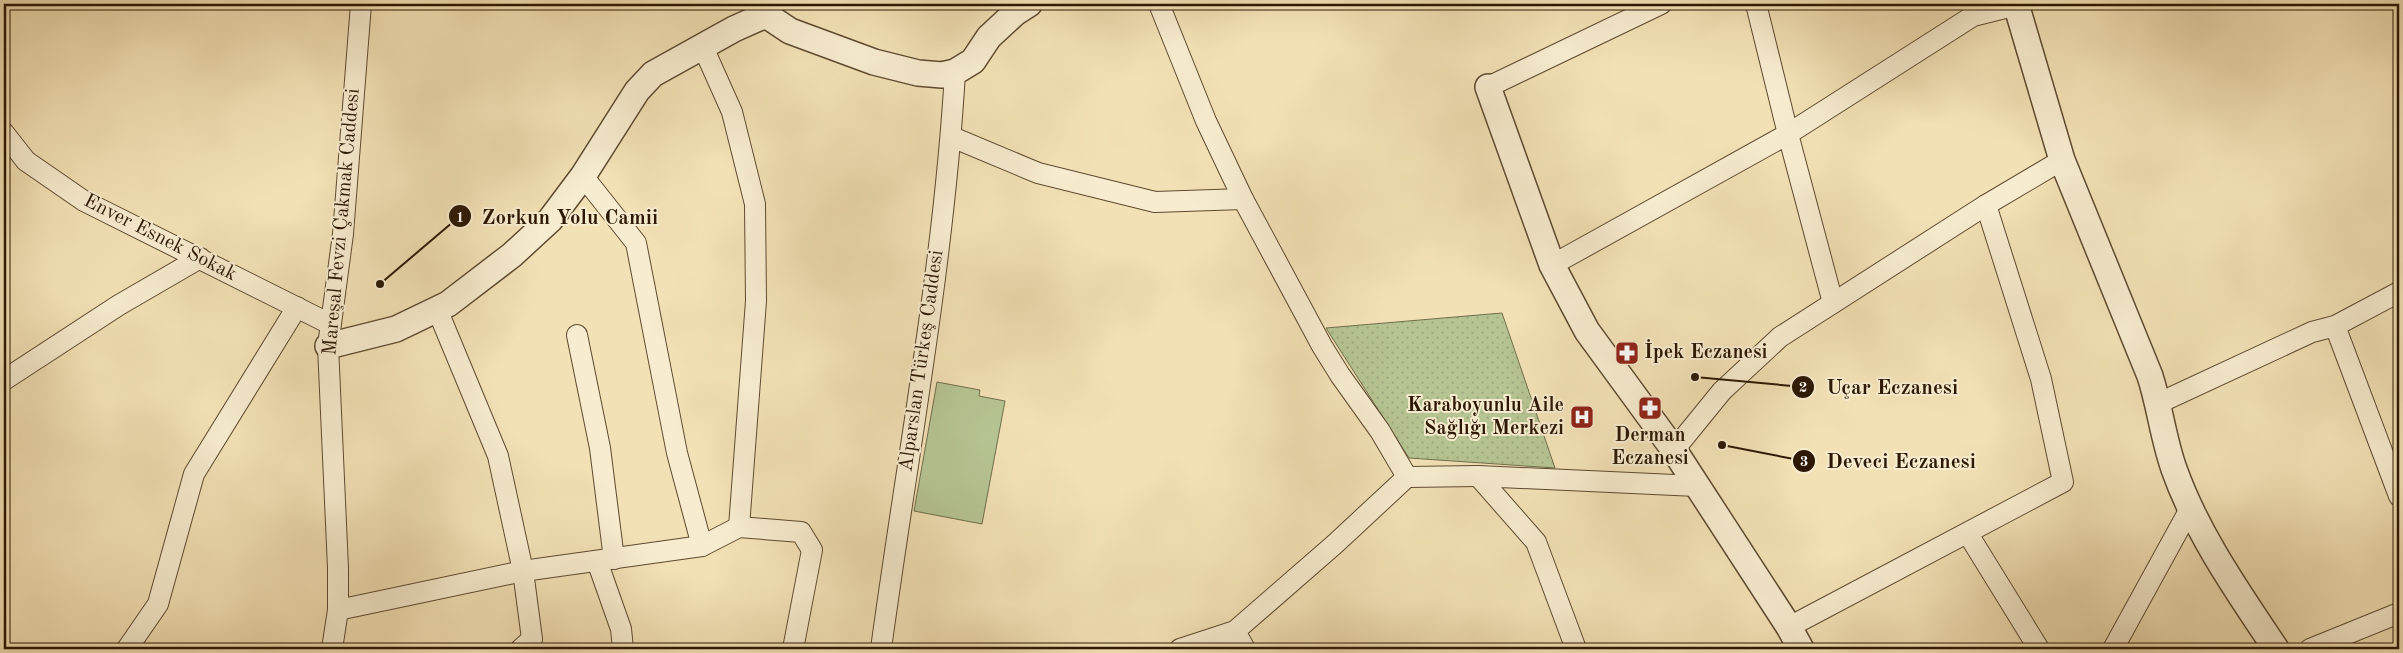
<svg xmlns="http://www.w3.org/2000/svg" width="2403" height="653" font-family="'Old Standard TT',serif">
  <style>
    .grass { fill: url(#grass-dots); stroke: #706e4b }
    .garden { fill: #b5c492; stroke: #706e4b }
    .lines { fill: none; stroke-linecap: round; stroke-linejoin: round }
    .minor-casing { stroke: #5e4a30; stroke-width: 22 }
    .tertiary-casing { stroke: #5e4a30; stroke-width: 28 }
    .minor { stroke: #f7eccf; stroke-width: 20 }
    .tertiary { stroke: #f7eccf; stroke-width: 25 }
    .labels { text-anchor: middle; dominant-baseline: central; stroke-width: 4; stroke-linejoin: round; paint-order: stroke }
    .street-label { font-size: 20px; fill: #2c1804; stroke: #f7eccf }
    .poi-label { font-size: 20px; font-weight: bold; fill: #2c1804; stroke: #f7eccf; text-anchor: start }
    .leader { fill: none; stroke: #2c1804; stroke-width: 2 }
    .callout-dot { fill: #2c1804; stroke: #f7eccf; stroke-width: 2 }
    .mark-label { font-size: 15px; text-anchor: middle; font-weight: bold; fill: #fff }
    .callout-label { font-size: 21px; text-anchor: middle; font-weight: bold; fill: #2c1804; stroke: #f7eccf; stroke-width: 4; stroke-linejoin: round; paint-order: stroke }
  </style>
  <defs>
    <pattern id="grass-dots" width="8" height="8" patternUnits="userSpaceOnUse" patternTransform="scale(1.25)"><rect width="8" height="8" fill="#b5c492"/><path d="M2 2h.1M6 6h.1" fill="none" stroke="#9ca87c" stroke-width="1.8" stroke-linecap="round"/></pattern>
  </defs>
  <rect width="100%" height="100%" fill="#f2e1b5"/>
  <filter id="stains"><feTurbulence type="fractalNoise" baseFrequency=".004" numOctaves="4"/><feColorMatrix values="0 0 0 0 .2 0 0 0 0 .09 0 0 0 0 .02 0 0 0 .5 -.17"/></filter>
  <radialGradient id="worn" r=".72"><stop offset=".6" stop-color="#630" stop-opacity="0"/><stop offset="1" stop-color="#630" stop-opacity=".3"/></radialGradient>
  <polygon class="grass" points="1502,313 1555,468 1409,458 1326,328"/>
  <polygon class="garden" points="937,382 980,390 979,396 1005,401 982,524 914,511"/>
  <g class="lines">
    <g class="minor-casing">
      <g id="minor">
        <polyline points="1159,4 1206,121 1243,199 1322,346 1340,375 1380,431 1407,477 1478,476"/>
        <polyline points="703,47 732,112 755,204 756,301 739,527"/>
        <polyline points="1488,87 1661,4"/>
        <polyline points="4,133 26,161 84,201 330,324"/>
        <polyline points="952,137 1038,173 1155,202 1243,199"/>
        <polyline points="583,176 636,243 677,453 702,546"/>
        <polyline points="1552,265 1788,134 1756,4"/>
        <polyline points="1833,303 1788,134 1973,16 2017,5"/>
        <polyline points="437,309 498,456 523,571 532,639 521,649"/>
        <polyline points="2335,326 2399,496"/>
        <polyline points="577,335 600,448 614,559"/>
        <polyline points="4,380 119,305 200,258"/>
        <polyline points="2159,403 2312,332 2335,326 2399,292"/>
        <polyline points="1674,450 1722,391 1780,337 1986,205 2062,160"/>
        <polyline points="1968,534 2039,649"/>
        <polyline points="597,561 621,629 623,649"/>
        <polyline points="338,610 523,571 702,546 739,527 801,532 812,550 793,649"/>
        <polyline points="1789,627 2063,482 2041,379 1986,205"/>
        <polyline points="1235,631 1245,649"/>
        <polyline points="127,649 158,604 194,474 297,307"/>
        <polyline points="332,649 338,610 338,568 328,346 343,234 361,4"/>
        <path d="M 881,649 C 907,457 944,265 955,72"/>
        <polyline points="1180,649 1235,631 1335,544 1407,477"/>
        <polyline points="1576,649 1536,542 1478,476 1696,486"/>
        <polyline points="2113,649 2191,507"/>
        <polyline points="2310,649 2399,613"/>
      </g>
    </g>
    <g class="tertiary-casing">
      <g id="tertiary">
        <path d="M 2016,4 L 2062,160 L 2150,376 C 2160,407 2163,438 2174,469 C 2197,534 2238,592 2276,649"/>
        <polyline points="1488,87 1552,265 1587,331 1674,450 1789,627 1801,649"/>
        <polyline points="328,346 396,329 448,304 512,255 550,220 583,176 637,91 653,74 734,29 761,17 769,17 790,31 874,62 918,73 942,75 955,72 973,61 989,37 1015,13 1029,4"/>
      </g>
    </g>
    <use href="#minor" class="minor"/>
    <use href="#tertiary" class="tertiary"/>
  </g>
  <defs>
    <g id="pharmacy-square" transform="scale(1.25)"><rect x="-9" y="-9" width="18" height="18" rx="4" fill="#8f2418" stroke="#f7eccf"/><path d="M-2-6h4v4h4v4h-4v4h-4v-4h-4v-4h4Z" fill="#fff"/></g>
    <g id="hospital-square" transform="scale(1.25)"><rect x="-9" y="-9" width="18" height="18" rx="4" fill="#8f2418" stroke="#f7eccf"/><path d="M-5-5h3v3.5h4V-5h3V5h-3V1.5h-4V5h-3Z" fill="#fff"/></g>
  </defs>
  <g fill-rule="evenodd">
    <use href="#pharmacy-square" x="1627" y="353"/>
    <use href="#pharmacy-square" x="1650" y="408"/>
    <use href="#hospital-square" x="1582" y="417"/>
  </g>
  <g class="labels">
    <g class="street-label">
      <text transform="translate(342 222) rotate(-85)">Mareşal Fevzi Çakmak Caddesi</text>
      <text transform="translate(160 238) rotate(27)">Enver Esnek Sokak</text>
      <text transform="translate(922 361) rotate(-82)">Alparslan Türkeş Caddesi</text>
    </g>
    <g class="poi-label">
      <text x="1644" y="353">İpek Eczanesi</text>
      <text x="1564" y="406" text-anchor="end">Karaboyunlu Aile<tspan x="1564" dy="23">Sağlığı Merkezi</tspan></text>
      <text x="1650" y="436" text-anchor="middle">Derman<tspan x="1650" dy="23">Eczanesi</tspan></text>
    </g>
  </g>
  <path class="leader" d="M380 284L460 216M1695 377L1803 387M1722 445L1804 461"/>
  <g class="callout-dot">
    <circle cx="380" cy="284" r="5"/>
    <circle cx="1695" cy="377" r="5"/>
    <circle cx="1722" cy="445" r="5"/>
    <circle cx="460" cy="216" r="12"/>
    <circle cx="1803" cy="387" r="12"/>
    <circle cx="1804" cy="461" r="12"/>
  </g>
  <g class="mark-label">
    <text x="460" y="222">1</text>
    <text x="1803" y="392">2</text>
    <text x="1804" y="466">3</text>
  </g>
  <g class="callout-label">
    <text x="570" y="224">Zorkun Yolu Camii</text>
    <text x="1892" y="394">Uçar Eczanesi</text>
    <text x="1901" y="468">Deveci Eczanesi</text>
  </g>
  <rect width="2403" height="653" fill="none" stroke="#f2e1b5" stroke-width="20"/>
  <rect x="5" y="5" width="2393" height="643" fill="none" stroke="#2c1804" stroke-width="2.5"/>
  <rect x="10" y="10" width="2383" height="633" fill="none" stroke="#2c1804"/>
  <rect width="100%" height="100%" filter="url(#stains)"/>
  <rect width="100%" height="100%" fill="url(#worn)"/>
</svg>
